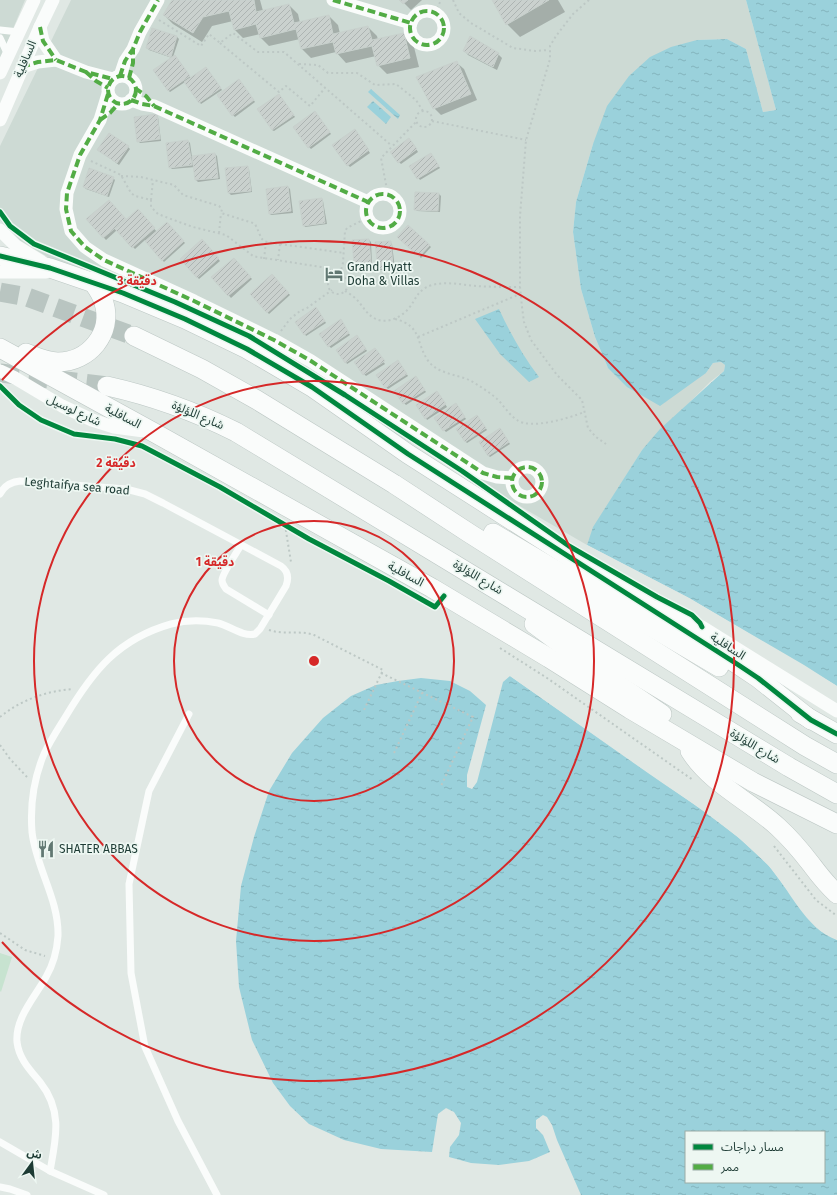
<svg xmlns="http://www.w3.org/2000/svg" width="837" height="1195" font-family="'Fira Sans','Noto Sans Arabic',sans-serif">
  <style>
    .built { fill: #cddad4 }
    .grass { fill: #c7e3d0 }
    .water { fill: url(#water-ripples); fill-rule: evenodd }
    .pier { fill: #e0e8e4 }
    .shadow { fill: #0003 }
    .building { fill: url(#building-hatch); stroke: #c8d1cd }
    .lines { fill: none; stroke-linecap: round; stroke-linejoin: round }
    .secondary-tunnel { stroke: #b9c5c1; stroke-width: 19; stroke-dasharray: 19 10; stroke-linecap: butt }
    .secondary-casing { stroke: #bcc7c4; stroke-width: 20 }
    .path { stroke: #bdc8c5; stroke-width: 2; stroke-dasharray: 2 3; stroke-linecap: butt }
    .lane { stroke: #fafcfb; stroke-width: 7 }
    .street { stroke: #fafcfb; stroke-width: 13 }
    .secondary { stroke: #fafcfb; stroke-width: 19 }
    .quiet { stroke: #52ac45; stroke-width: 4; stroke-dasharray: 8 4; stroke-linecap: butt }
    .cycleway-casing { stroke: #edf7f2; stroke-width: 8 }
    .cycleway { stroke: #00873e; stroke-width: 5 }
    .ring { fill: none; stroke: #d62828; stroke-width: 2 }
    .labels { text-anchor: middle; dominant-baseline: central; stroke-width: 3.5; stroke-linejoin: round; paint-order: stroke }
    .street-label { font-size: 12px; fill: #1d3b34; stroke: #edf7f2 }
    .poi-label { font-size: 12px; fill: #1d3b34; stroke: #edf7f2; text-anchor: start }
    .centre { fill: #d62828; stroke: #edf7f2; stroke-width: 2 }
    .ring-label { font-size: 12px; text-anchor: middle; font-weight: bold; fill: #d62828; stroke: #edf7f2; stroke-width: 3.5; stroke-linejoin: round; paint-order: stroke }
  </style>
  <defs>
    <pattern id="water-ripples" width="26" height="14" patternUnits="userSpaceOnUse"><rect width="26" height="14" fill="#9ad1db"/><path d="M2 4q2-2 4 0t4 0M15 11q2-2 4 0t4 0" fill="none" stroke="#84b4bd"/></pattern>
    <pattern id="building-hatch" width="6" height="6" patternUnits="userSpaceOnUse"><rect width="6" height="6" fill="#cad1ce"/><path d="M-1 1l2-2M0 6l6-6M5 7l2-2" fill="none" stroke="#adb4b2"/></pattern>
  </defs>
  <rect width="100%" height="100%" fill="#e0e8e4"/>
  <g class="built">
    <polygon points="0,0 25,0 0,60"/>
    <polygon points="71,0 746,0 776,110 763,112 746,49 727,39 697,40 593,144 576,202 573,232 581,289 595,337 608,368 706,373 713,363 721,362 725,365 724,371 710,382 642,450 594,527 587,545 342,403 51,259 19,240 7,229 0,220 0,146"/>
  </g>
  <polygon class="grass" points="0,953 12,957 1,992 0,991"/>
  <g class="water">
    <polygon points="746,0 837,0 837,686 689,598 587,545 593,527 642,450 660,429 724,371 725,365 721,362 713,363 706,373 660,406 627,387 608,368 595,337 581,289 573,232 576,202 593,144 607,106 629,76 650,57 671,47 697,40 727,39 746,49 763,112 776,110"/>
    <polygon points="371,89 400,115 398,119 368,92"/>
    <polygon points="373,101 391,117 386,124 367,107"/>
    <path d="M 499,309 C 510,333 523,356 539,377 L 529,382 L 500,354 L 475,319 Z"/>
    <path d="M 510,676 C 556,708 602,741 648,773 C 690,802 734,829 768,865 C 789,888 805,929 837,940 L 837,1195 L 581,1195 L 557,1140 L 552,1125 L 547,1117 L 543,1115 L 536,1120 L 536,1128 L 543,1135 L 550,1152 L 529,1161 L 499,1165 L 471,1163 L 449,1157 L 450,1147 L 459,1135 L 461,1123 L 454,1112 L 446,1108 L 438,1114 L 432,1152 L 381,1149 L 344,1140 L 309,1124 L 290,1106 L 273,1083 L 252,1040 L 239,987 L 236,941 L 241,886 L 254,837 L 269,791 L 292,753 L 323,718 L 351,696 L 376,685 L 398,681 L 421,678 L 450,681 L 470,691 L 486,705 L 467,775 L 467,787 L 472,789 L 477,782 L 503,682 ZM 686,1132 L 824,1132 L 824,1182 L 686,1182 Z"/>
  </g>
  <g class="pier">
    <polygon points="587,545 689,598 804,665 837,686 837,688 688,600 586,547"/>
    <polygon points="511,674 706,810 740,837 770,865 810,918 822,930 837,938 837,940 821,931 809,919 769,866 739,838 705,812 510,676"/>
  </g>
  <g class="shadow">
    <polygon points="173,0 260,0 263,11 289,5 298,14 300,23 329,16 338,25 340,34 368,27 377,36 378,40 404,34 413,43 419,67 387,74 378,65 376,56 346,63 336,52 311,58 302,49 300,39 269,46 260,37 260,34 243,38 234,29 233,21 212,26 202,42 173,24 164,15"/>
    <polygon points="401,0 422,0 411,10"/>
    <polygon points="493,0 558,0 565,12 520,37 507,24"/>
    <polygon points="153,30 177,37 179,39 173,57 177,58 191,78 208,70 222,90 201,104 185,82 170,92 168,90 172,58 149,50 147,48"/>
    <polygon points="464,50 498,54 502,58 497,70 468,55"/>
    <polygon points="457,63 464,69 477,100 441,115 434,108"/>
    <polygon points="241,82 255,102 235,117 233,115"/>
    <polygon points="281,97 295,117 274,131 272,130"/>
    <polygon points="317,114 331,134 311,149 309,147"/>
    <polygon points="156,115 158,117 161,141 140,143 138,141"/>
    <polygon points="356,132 370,153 350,167 348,165"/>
    <polygon points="188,141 190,143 192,157 215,154 217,156 220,179 198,182 196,180 195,167 172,169 170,167"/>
    <polygon points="411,141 418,152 401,164 399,162"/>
    <polygon points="128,147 130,149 119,165 101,152"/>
    <polygon points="432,156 440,168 420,180 410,166"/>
    <polygon points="247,167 249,169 252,192 231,195 229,193"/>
    <polygon points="113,178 115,180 109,197 86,189 84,187"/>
    <polygon points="288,187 290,189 293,213 271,215 270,214"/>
    <polygon points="439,194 441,196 440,212 417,211 415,209"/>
    <polygon points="322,199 323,201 327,224 305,227 304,225"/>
    <polygon points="109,201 126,221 138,211 157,232 167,223 185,243 164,262 145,240 135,249 117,230 106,240 88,220"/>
    <polygon points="408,226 431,247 421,258 398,237"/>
    <polygon points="369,240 371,242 372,264 357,265 355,263"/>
    <polygon points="202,241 220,261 199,279 181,259"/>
    <polygon points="390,242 392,244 395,269 380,270 378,268"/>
    <polygon points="234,259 252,279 231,298 213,277"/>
    <polygon points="272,275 290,295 269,314 251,294"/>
    <polygon points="318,310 326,323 306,336 305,334"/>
    <polygon points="342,323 350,335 331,348 329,346"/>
    <polygon points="359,338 367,351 347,364 346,362"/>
    <polygon points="375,349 385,364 366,376 364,374"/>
    <polygon points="399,363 408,376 388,389 386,387"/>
    <polygon points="417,379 426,392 406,405 404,403"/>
    <polygon points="439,394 447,407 427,420 426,418"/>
    <polygon points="457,406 466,419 446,432 444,430"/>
    <polygon points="477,416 487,430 467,443 466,442"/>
    <polygon points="502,431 510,444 490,457 488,455"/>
  </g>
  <g class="building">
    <polygon points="172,0 254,0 256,12 289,4 294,23 329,15 333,34 368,26 372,40 404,33 410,58 377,66 372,46 336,54 333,42 301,49 296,29 260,38 256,24 234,30 229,11 203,17 193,33 163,15"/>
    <polygon points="399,0 408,0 403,4"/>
    <polygon points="492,0 549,0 506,25"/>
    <polygon points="152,28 177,36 171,57 146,48"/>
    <polygon points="470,36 499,53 493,67 463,51"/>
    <polygon points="175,55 190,76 168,91 153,70"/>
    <polygon points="457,61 471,94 433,109 416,77"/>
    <polygon points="206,67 221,88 199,103 184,82"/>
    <polygon points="239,79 254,100 232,116 217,95"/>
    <polygon points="279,94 294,115 272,130 257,109"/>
    <polygon points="315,111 330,132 308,148 293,127"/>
    <polygon points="157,114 160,139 137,142 134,117"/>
    <polygon points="355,129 369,150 347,166 332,145"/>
    <polygon points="109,133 129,146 117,163 97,150"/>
    <polygon points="409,138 417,149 398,163 390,152"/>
    <polygon points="188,140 192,165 169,168 166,143"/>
    <polygon points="215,153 218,178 195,180 192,156"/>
    <polygon points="431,153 439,166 417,179 409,166"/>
    <polygon points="248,166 251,191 228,193 225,168"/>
    <polygon points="89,168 114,177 107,196 83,187"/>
    <polygon points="288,186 291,211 269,214 266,189"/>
    <polygon points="415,192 439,193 438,211 414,210"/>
    <polygon points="322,198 325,223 303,226 299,201"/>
    <polygon points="109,200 126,219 103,238 86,219"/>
    <polygon points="138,209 155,228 132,248 115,229"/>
    <polygon points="167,222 184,241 162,261 145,241"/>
    <polygon points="408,225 430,245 419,257 397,237"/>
    <polygon points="202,239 219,258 197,278 180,259"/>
    <polygon points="369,239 371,263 354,264 352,240"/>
    <polygon points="391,241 393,267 378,269 375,242"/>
    <polygon points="234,258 251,277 228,296 211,277"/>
    <polygon points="272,274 289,293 267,313 250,294"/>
    <polygon points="316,307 325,321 304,335 295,322"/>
    <polygon points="341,319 349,333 328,347 319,334"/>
    <polygon points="357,335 366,349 345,363 336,350"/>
    <polygon points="375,348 385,361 363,375 354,362"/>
    <polygon points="398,360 407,374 385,388 376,375"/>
    <polygon points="416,376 425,390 403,404 394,391"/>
    <polygon points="437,391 446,404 425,419 416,405"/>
    <polygon points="456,403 465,417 443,431 434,418"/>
    <polygon points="477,415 486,428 465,442 456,429"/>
    <polygon points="500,428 509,442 488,456 479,442"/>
  </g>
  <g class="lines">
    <g class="secondary-tunnel">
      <polyline points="0,292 27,297 134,336"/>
      <polyline points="0,373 107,386"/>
    </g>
    <g class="secondary-casing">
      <g id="secondary">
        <polyline points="0,256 50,268 123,293 185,319 247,349 312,387 408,454 737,664 758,678 811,720"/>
        <polyline points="134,336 202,369 257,400 394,484 469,533 805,746 837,764"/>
        <polyline points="0,348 153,432 432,588 549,658 630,709 753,782 837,824"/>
        <path d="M 26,353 C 36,357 47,362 58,362 C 89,362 113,333 104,303 C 102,294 97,288 92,281"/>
        <path d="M 107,386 C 152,396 194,411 236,432 L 789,767 L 837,794"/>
        <polyline points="493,533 719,667"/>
        <polyline points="534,624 588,664 662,714"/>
        <polyline points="800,713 837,734"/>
        <path d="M 690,751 C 711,784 750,801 778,827 C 790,838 801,851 811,864 C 820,876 825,883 837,894"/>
      </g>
    </g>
    <g class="path">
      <polyline points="453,0 459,13 471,23 513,48 535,51 549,50"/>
      <polyline points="589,0 573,14 556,36 550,46 550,59 526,140 520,216 520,287 522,307 524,322 531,340 557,375 582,400 588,428 596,437 606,444"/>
      <polyline points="435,13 441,0"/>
      <polyline points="159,20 201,46 209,34 220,43 233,33 258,52 284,52 392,146"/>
      <polyline points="220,43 279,92 286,86 310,106 325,88"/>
      <polyline points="299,64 318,65 328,73 357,73 375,85 396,84 416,100 423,111"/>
      <circle cx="424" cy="119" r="8"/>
      <polyline points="432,121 526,140"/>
      <polyline points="91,161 121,175 131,193 135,196 151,200 151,207 158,214 171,219 193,227 226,235 253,256 257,257 328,268 335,275"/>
      <path d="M 121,176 L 141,177 L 174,185 L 183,195 L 219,206 L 222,209 L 221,213 L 253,223 L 255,224 C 264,242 258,241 280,244 L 278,260"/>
      <polyline points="388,195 381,158 416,122"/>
      <polyline points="151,200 153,180"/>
      <polyline points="219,233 221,213"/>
      <polyline points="280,244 344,253"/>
      <polyline points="264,259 266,242"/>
      <polyline points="340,274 343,263 345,231 347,228 367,218"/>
      <circle cx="338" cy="284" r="10"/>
      <path d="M 345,291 C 348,293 352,295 355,298 C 362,304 365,313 374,318 C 385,325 401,318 409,308 C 417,298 417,290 432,285 C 447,281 462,285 477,286 C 491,287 506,287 520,287"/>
      <path d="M 395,319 C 423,326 415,343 429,362 C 440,375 459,374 473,382 C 481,387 489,392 496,398 C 503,404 508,414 517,420 C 530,430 570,418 584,412"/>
      <polyline points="281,331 290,319 300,311 307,308 332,290"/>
      <polyline points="418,337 520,294"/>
      <polyline points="285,525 291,562"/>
      <path d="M 269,630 C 284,635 300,630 314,635 L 383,670 L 363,712"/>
      <polyline points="500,648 547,678 693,780"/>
      <polyline points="381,673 473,717 441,786"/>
      <path d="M 0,717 C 21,700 46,691 73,689"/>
      <polyline points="0,745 10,759 27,777"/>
      <polyline points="394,753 422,693"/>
      <polyline points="774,846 816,900 837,916"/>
      <polyline points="0,933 25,950 45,956"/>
    </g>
    <g class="lane">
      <polyline points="0,30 19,32"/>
      <polyline points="0,38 8,55"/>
      <path d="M 0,494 C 4,486 10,482 20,481 L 126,489 L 145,494 L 163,503 L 281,566 C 288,571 289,578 286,586 L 260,629 L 255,634 C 243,637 230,626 218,623 C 203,620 186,620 171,624 C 118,639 93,671 66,716 C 58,729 50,741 44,754 C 34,778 30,806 32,832 C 36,868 59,899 58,936 C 57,950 53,965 46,977 C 35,997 15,1018 17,1042 C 19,1059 30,1070 40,1082 C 63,1111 56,1138 50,1171"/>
      <path d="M 241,545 C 237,552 222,574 222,580 C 222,584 224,586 226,589 L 269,615"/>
      <polyline points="189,714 149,791 129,884 131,973 145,1047 178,1121 217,1195"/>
      <polyline points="0,1142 50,1171 104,1195"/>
      <polyline points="0,1187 10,1189 27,1195"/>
    </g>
    <g class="street">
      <polyline points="333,0 411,23"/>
      <circle cx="427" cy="28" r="17"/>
      <polyline points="40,27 43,41 56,60"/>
      <polyline points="22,67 38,62 56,60 86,72 113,79"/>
      <polyline points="0,73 34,0"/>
      <polyline points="120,76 125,61 133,49 140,32 158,0"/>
      <circle cx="122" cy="90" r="14"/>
      <polyline points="108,94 100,120 80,155 67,193 66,209 71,231 85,247 104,260 194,301 274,340 311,361 483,473 497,477 512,478"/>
      <polyline points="131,100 142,104 154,106 368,202"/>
      <polyline points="0,120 40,27 53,0"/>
      <circle cx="383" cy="211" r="17"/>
      <polyline points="0,230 16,246 42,262"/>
      <polyline points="0,272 46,272"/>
      <polyline points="0,371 15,378 62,406 92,420 114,427 144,431"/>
      <circle cx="527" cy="482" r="15"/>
      <polyline points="659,606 702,627 837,711"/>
    </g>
    <use href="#secondary" class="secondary"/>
    <g class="quiet">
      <polyline points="333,0 411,23"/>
      <circle cx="427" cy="28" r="17"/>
      <polyline points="40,27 43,41 56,60"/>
      <polyline points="22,67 38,62 56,60 86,72 113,79"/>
      <polyline points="86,72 96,81 108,88"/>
      <polyline points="120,76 125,61 133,49 140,32 158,0"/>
      <circle cx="122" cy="90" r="14"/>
      <polyline points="129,78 133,63 133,49"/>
      <polyline points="135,88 146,96 154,106"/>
      <polyline points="108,94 100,120 80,155 67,193 66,209 71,231 85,247 104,260 194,301 274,340 311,361 483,473 497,477 512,478"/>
      <polyline points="131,100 142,104 154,106 368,202"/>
      <polyline points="100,120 110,113 119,103"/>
      <circle cx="383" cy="211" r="17"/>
      <circle cx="527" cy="482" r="15"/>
    </g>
    <g class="cycleway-casing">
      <g id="cycleway">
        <polyline points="0,212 10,226 34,244 175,302 249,336 345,395 462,471 569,546 657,597 692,615 700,623 702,627"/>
        <polyline points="0,256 50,268 123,293 185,319 247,349 312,387 408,454 737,664 758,678 811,720 837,734"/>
        <polyline points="0,386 19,405 41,420 74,434 115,439 142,446 220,487 309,539 389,581 435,607 444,596"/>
      </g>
    </g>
    <use href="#cycleway" class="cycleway"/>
  </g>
  <g class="ring">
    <circle cx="314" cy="661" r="140"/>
    <circle cx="314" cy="661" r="280"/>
    <path d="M2 380A420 420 0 1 1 2 942"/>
  </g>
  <defs>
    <g id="hotel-bare" transform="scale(1.38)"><path d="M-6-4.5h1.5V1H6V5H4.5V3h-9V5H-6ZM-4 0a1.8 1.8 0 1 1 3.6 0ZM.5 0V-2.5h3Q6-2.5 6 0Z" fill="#617872" stroke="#edf7f2" stroke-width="2.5" paint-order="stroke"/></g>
    <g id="restaurant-bare" transform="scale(1.38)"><path d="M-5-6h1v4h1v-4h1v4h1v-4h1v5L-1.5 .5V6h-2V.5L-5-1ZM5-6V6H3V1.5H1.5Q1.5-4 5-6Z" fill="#617872" stroke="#edf7f2" stroke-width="2.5" paint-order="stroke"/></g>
  </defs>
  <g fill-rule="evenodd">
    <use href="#hotel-bare" x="334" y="274"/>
    <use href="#restaurant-bare" x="46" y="849"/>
  </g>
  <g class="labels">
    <g class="street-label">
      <text transform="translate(25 59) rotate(-67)">السافلية</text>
      <text transform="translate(74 410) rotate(25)">شارع لوسيل</text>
      <text transform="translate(198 415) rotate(23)">شارع اللؤلؤة</text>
      <text transform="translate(123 416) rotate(28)">السافلية</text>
      <text transform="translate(77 486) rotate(5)">Leghtaifya sea road</text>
      <text transform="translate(406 574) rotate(29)">السافلية</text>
      <text transform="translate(478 577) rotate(31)">شارع اللؤلؤة</text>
      <text transform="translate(728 646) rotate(33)">السافلية</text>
      <text transform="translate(755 746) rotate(31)">شارع اللؤلؤة</text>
    </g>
    <g class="poi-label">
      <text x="347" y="267">Grand Hyatt<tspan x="347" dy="14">Doha &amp; Villas</tspan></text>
      <text x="59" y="849">SHATER ABBAS</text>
    </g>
  </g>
  <circle cx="314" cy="661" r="6" class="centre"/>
  <g class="ring-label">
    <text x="137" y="285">3 دقيقة</text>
    <text x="116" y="467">2 دقيقة</text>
    <text x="215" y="566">1 دقيقة</text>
  </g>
  <rect x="685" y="1131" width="140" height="52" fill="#edf7f2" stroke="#9aaca6"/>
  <rect x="693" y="1144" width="20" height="6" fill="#00873e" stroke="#9aaca6"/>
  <text x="721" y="1151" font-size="12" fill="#1d3b34">مسار دراجات</text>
  <rect x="693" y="1164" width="20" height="6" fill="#52ac45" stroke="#9aaca6"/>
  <text x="721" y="1171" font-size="12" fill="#1d3b34">ممر</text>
  <g transform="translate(32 1163) rotate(15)" stroke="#edf7f2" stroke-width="3" paint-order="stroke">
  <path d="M0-3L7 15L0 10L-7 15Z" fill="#1d3b34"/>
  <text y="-6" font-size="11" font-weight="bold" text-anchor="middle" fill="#1d3b34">ش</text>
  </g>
</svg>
